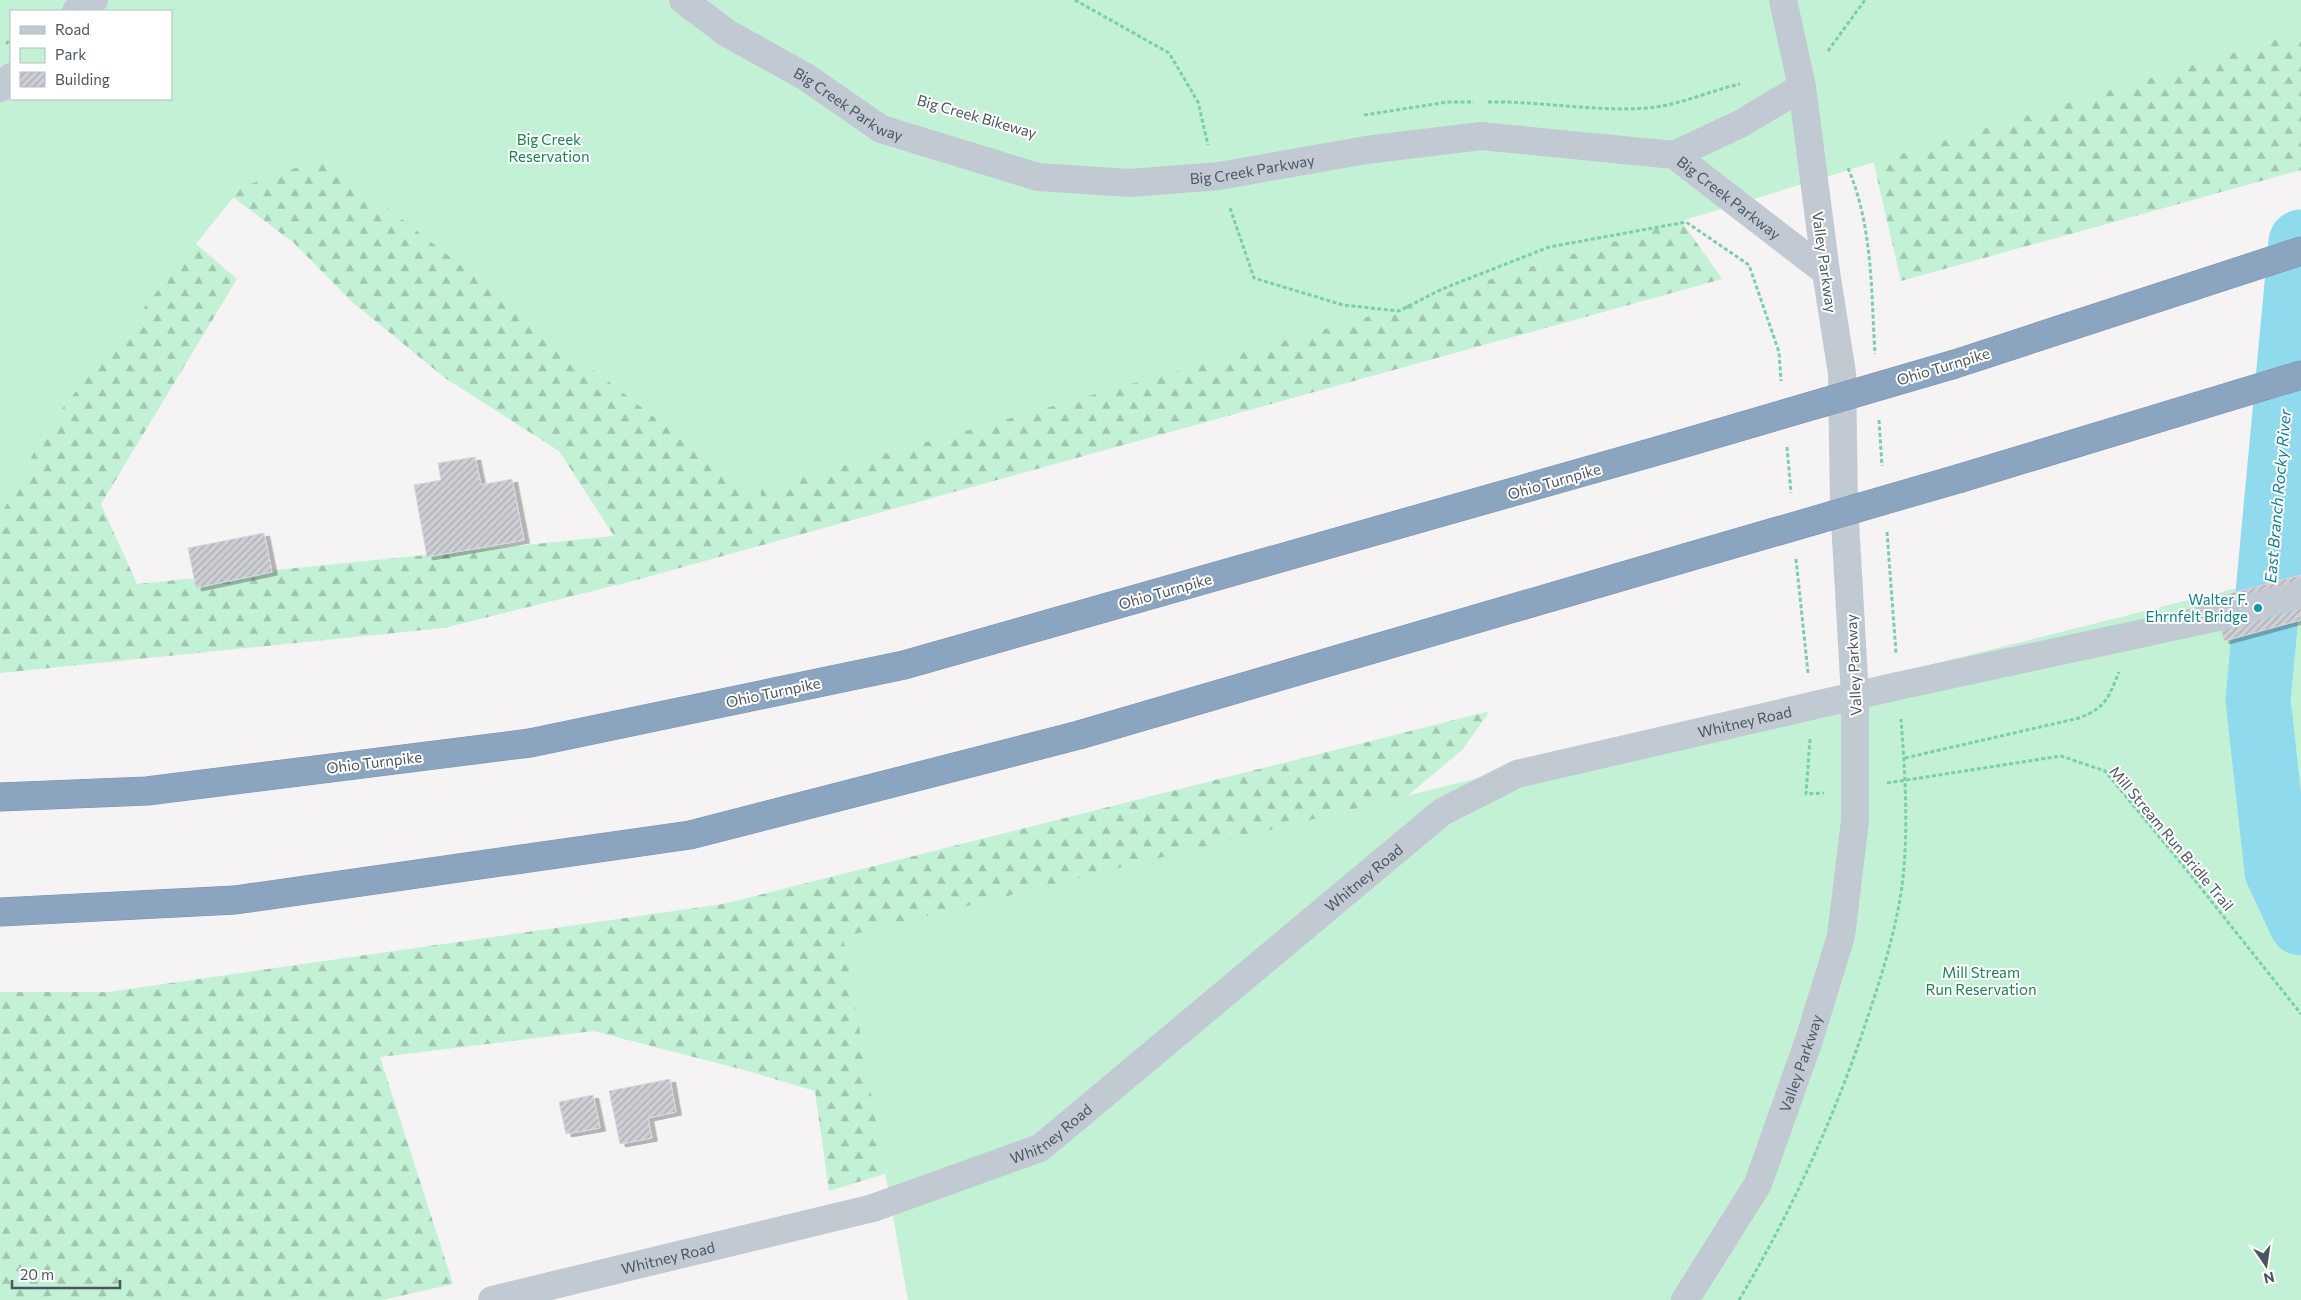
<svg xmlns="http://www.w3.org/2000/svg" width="2301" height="1300" font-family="Commissioner,sans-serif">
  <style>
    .forest { fill: url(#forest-firs) }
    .park { fill: #c3f1d5; fill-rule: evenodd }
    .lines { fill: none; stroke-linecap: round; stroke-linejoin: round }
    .river { stroke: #90daee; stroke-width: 65 }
    .building { fill: url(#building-hatch); stroke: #d7d9de; filter: url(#shadow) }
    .motorway-casing { stroke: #7690ad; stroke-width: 29 }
    .path { stroke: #7ad0a6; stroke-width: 3; stroke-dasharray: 4 2.5; stroke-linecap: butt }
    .tertiary { stroke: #c1cad2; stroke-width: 28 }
    .motorway { stroke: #8ba5c1; stroke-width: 28 }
    .motorway-bridge-casing { stroke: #7690ad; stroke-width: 29; stroke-linecap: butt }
    .motorway-bridge { stroke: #8ba5c1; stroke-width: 28 }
    .culture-dot { fill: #0f9aa8; stroke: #fff; stroke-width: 2 }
    .labels { text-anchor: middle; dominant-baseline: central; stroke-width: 4; stroke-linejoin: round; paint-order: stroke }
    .street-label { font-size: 15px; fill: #4a5661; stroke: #fff }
    .park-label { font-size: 15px; fill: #17864f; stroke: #fff }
    .culture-label { font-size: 15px; fill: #0d838f; stroke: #fff; text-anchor: end }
    .water-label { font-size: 16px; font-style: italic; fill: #0c7c9b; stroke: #fff }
  </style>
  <defs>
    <pattern id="forest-firs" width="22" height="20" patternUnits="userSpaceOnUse" patternTransform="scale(1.25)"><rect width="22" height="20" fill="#c3f1d5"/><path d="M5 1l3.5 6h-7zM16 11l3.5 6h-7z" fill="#a0c6b0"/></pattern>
    <pattern id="building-hatch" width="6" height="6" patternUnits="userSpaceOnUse" patternTransform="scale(1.25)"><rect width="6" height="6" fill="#cdcfd5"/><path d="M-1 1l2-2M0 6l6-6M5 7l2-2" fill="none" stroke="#a8abb0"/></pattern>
    <filter id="shadow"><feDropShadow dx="5.5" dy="3" stdDeviation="0" flood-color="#0004"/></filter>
  </defs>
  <rect width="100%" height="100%" fill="#f5f3f3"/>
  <g class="forest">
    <polygon points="176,0 1662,193 1722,279 629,582 444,628 0,673 0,157 38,109 237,279 101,504 137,584 614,536 559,451 445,378 351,301 294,243 102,99 171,99 171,11"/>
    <polygon points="1836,0 2301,0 2301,170 1901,281"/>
    <polygon points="1490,711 1462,750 1296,889 914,1165 829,1191 815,1091 748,1071 593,1031 380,1057 453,1284 382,1300 0,1300 0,992 108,992 723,904"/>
  </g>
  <g class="park">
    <path d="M 0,0 L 2301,0 L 2301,32 L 1357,320 L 760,489 L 762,502 L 324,158 L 242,187 L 48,426 L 0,517 ZM 11,11 L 171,11 L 171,99 L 11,99 Z"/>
    <polygon points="2301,572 2301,1300 908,1300 843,937"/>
  </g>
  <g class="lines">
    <polyline class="river" points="2301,242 2258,700 2277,871 2301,923"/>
  </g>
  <g class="building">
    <polygon points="475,457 481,485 512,479 524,540 427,557 414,485 441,480 438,463"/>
    <polygon points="264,533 272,572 196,588 188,548"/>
    <polygon points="2301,575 2301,620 2224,641 2213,598"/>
    <polygon points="670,1079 676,1112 648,1118 652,1138 620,1144 609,1091"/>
    <polygon points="593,1095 600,1128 566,1134 559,1102"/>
  </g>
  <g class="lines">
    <g class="motorway-casing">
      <g id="motorway">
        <polyline points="1955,364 2301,251"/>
        <polyline points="1961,478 2301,375"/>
        <polyline points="0,797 147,791 530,743 904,665 1671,447"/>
        <polyline points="0,912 235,900 690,835 1079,735 1685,558"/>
      </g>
    </g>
    <g class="path">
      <polyline points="1075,0 1169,53 1198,102 1208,145"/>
      <polyline points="6,44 11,39"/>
      <polyline points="1828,51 1865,0"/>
      <path d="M 1488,102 C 1541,101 1594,112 1648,108 C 1680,105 1709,91 1740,84"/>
      <polyline points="1364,115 1448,102 1474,102"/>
      <path d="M 1848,168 C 1873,227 1871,291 1875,354"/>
      <polyline points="1230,208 1254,278 1343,305 1399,311 1442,289 1549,247 1686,222 1749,265 1779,352 1781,381"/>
      <polyline points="1879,420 1882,466"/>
      <polyline points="1787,447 1791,493"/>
      <polyline points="1887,532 1896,653"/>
      <polyline points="1796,559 1808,673"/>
      <polyline points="1810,739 1806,794 1824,793"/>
      <path d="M 1905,758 L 2079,718 C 2107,707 2108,698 2119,672"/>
      <polyline points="1887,783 2061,756 2105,771 2185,868 2301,1014"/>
      <path d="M 1739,1300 C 1790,1214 1832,1123 1864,1028 C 1880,981 1895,935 1902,886 C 1909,832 1905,773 1901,719"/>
    </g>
    <g class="tertiary">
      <path id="s1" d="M 683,0 L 727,33 L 806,77 L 881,129 L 1038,177 L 1130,183 L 1219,176 L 1366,150 L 1481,136 L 1674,155 L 1826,272"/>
      <polyline points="76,11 94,0"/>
      <polyline points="0,88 11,77"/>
      <polyline points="1674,155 1740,124 1802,87"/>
      <path id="s2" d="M 492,1300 L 873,1208 L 1040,1148 L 1442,812 L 1517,774 L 1898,686 L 2218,617 L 2301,594"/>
      <path id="s3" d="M 1685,1300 L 1758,1184 L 1809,1040 L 1841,936 L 1855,821 L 1855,696 L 1844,504 L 1842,373 L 1826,272 L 1802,87 L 1783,0"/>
    </g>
    <use href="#motorway" class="motorway"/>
    <g class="motorway-bridge-casing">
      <g id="motorway-bridge">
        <polyline points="1671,447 1955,364"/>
        <polyline points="1685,558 1961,478"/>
      </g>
    </g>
    <use href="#motorway-bridge" class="motorway-bridge"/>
  </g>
  <circle class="culture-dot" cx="2258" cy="608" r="5"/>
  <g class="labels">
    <g class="street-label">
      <text stroke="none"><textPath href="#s1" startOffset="196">Big Creek Parkway</textPath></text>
      <text transform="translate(977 116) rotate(16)">Big Creek Bikeway</text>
      <text stroke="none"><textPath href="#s1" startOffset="616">Big Creek Parkway</textPath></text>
      <text stroke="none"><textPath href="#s1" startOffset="1111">Big Creek Parkway</textPath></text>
      <text transform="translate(1825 262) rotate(82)">Valley Parkway</text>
      <text transform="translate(1943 366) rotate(-17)">Ohio Turnpike</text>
      <text transform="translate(1554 481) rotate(-16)">Ohio Turnpike</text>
      <text transform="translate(1165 591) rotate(-16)">Ohio Turnpike</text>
      <text transform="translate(1853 665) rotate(-93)">Valley Parkway</text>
      <text transform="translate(773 692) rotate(-12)">Ohio Turnpike</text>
      <text stroke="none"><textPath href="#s2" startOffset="1411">Whitney Road</textPath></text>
      <text transform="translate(374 762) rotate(-7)">Ohio Turnpike</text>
      <text transform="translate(2172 838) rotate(50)">Mill Stream Run Bridle Trail</text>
      <text stroke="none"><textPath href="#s2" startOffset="991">Whitney Road</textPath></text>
      <text stroke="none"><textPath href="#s3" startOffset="265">Valley Parkway</textPath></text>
      <text stroke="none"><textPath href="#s2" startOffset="586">Whitney Road</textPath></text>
      <text stroke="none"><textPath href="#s2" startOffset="181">Whitney Road</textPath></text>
    </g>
    <g class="park-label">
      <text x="549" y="139">Big Creek<tspan x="549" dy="17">Reservation</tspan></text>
      <text x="1981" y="972">Mill Stream<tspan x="1981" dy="17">Run Reservation</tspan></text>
    </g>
    <g class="culture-label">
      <text x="2248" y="599">Walter F.<tspan x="2248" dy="17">Ehrnfelt Bridge</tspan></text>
    </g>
    <g class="water-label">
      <text transform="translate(2277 496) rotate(-85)">East Branch Rocky River</text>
    </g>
  </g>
  <rect x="10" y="10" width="162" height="90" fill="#ffffff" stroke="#b7bbc0"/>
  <rect x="20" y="26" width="25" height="8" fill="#c1cad2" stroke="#b7bbc0"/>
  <text x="55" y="35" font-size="15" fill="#4a5661">Road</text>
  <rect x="20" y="48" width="25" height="15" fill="#c3f1d5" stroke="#b7bbc0"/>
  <text x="55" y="60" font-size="15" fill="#4a5661">Park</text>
  <rect x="20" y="72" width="25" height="15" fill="url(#building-hatch)" stroke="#b7bbc0"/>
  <text x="55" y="85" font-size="15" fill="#4a5661">Building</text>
  <g transform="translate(2266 1265) rotate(167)" stroke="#ffffff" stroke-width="4" paint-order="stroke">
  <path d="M0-4L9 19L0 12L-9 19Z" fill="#4a5661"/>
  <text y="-8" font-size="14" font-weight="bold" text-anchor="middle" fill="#4a5661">N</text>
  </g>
  <path d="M12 1280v8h108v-8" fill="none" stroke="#4a5661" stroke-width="2.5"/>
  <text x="20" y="1280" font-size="15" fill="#4a5661" stroke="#ffffff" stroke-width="4" paint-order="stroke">20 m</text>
</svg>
